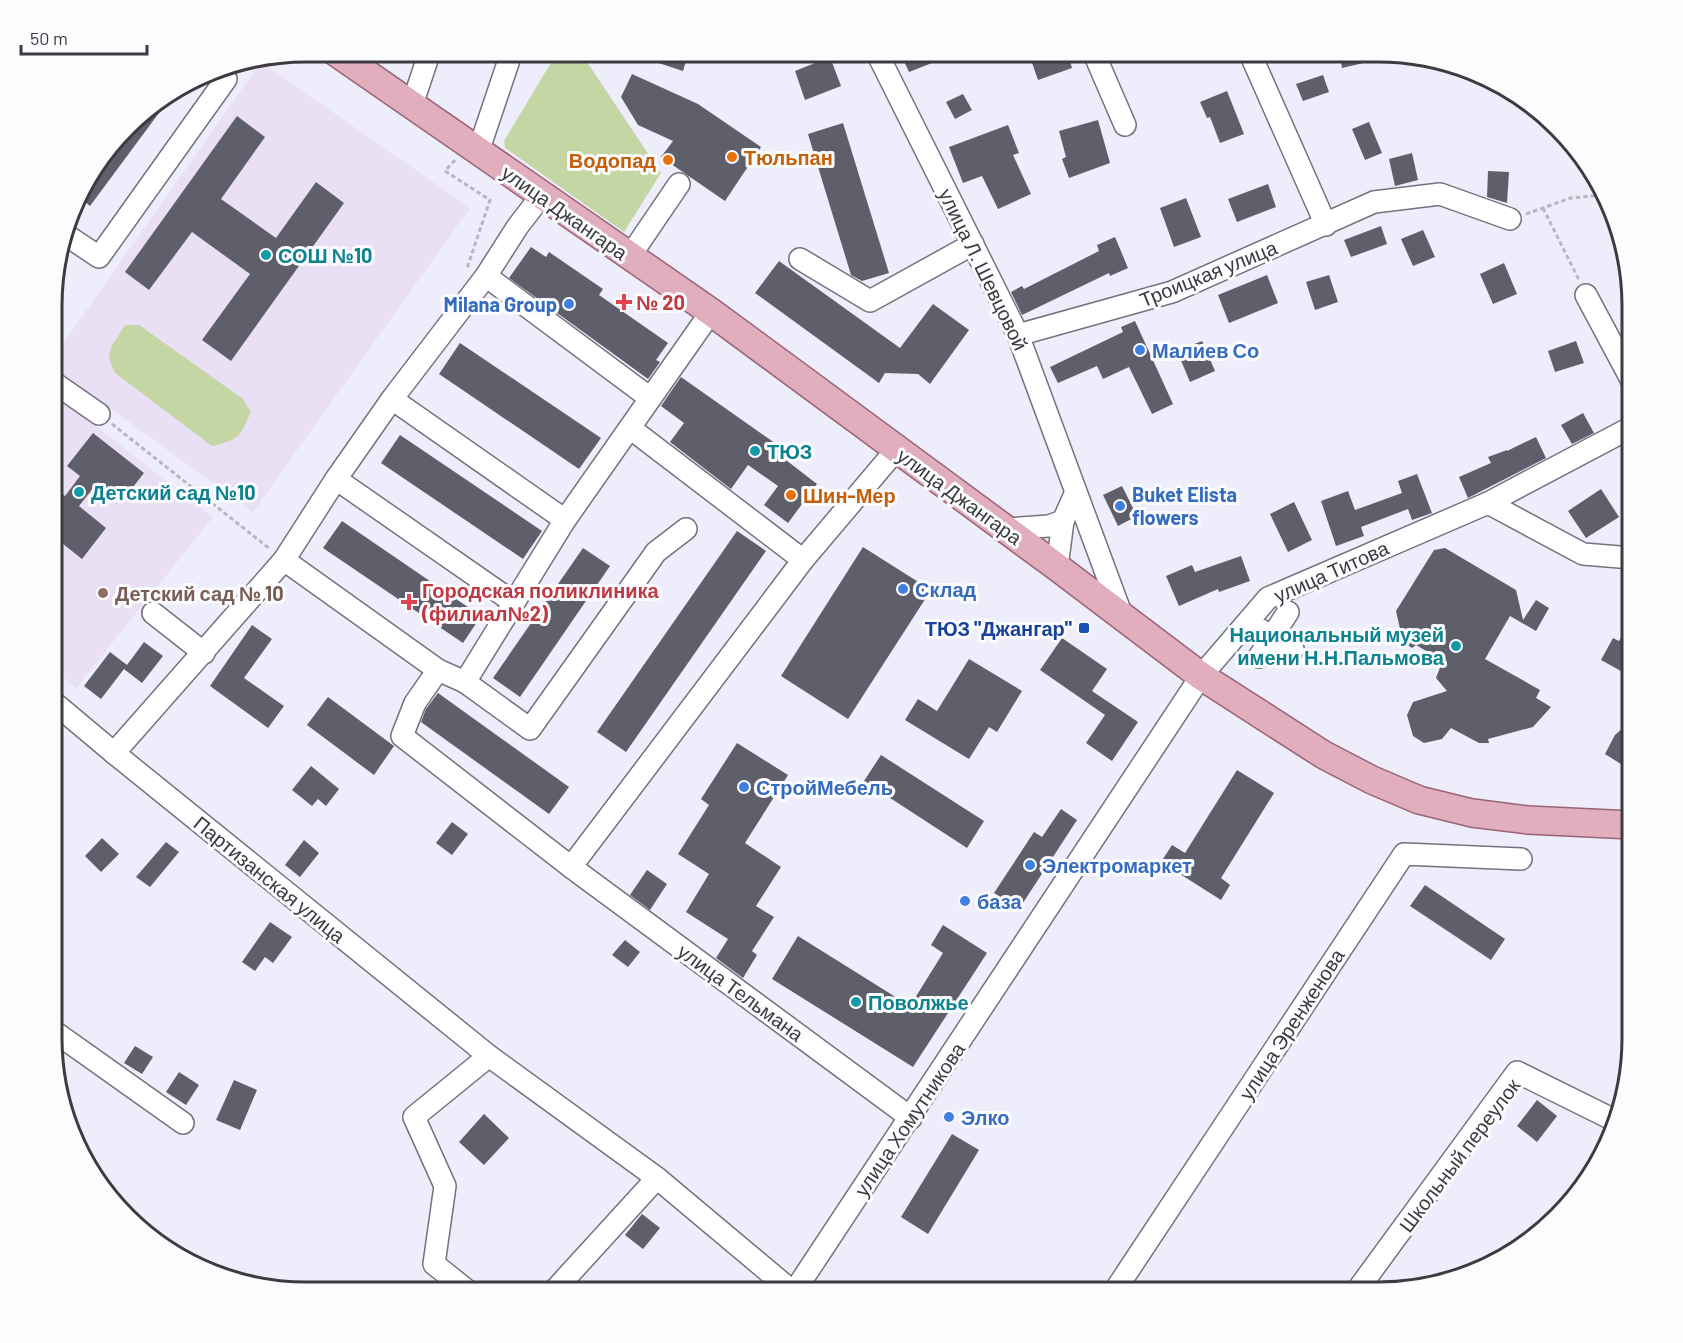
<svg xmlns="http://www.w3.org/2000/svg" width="1683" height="1343" font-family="Barlow,sans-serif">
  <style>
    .education { fill: #eae0f5 }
    .green { fill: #c4d6a4 }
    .building { fill: #5e5f6b }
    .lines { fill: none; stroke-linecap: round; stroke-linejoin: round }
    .minor-casing { stroke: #74727e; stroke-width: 24 }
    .major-casing { stroke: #996375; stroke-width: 30 }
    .path { stroke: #b7b6c1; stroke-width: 3; stroke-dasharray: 4.5 3; stroke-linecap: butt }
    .minor { stroke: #fff; stroke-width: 21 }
    .major { stroke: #e0aebd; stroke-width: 27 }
    .food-dot { fill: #e8710a; stroke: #fcfcff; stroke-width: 2 }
    .culture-dot { fill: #0f9aa8; stroke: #fcfcff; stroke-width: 2 }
    .health-dot { fill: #e0444e; stroke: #fcfcff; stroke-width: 2 }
    .shop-dot { fill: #3f7fe0; stroke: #fcfcff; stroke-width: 2 }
    .education-dot { fill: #8d6e63; stroke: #fcfcff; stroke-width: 2 }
    .transit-dot { fill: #1a4fb4; stroke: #fcfcff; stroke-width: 2 }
    .labels { text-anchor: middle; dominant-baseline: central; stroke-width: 6; stroke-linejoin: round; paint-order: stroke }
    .food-label { font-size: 20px; font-weight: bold; fill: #c56008; stroke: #fcfcff; text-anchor: start }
    .street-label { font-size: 20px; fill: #3b3b40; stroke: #fcfcff }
    .culture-label { font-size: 20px; font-weight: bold; fill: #0d838f; stroke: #fcfcff; text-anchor: start }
    .health-label { font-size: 20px; font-weight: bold; fill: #be3a42; stroke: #fcfcff; text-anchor: start }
    .shop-label { font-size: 20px; font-weight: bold; fill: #366cbe; stroke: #fcfcff; text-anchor: start }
    .education-label { font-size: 20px; font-weight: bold; fill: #785e54; stroke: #fcfcff; text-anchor: start }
    .transit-label { font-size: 20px; font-weight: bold; fill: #164399; stroke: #fcfcff; text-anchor: end }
    .rim { fill: none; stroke: #3b3b40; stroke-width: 3 }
  </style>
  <rect width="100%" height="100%" fill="#eeedfb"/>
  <g class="education">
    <polygon points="261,62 470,208 253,512 53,367 53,358"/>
    <polygon points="53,393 213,517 76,688 52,669"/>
  </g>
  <g class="green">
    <polygon points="558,51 566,51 585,59 661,173 624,232 505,148 504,141"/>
    <path d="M 125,325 L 139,325 L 243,399 L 251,412 C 239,438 239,440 212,446 L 115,373 L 109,358 L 111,347 Z"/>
  </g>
  <g class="building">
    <polygon points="632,51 689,51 683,71 631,54"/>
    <polygon points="923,51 959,51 960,52 909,72 903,59"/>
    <polygon points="1047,51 1067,51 1072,68 1038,80 1030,57"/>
    <polygon points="1339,51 1389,52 1389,57 1342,68"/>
    <polygon points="830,57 841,86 805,100 795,71"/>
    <polygon points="632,74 698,104 761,147 725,201 661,157 673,141 638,125 621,97"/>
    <polygon points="1323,75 1329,92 1303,101 1296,84"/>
    <polygon points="1227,91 1244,134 1220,143 1210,117 1207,118 1200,102"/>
    <polygon points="173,94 90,206 79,197 85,179 138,114"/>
    <polygon points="963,94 972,110 955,119 946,102"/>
    <polygon points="237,116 265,137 221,199 276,238 316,182 344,203 231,361 202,340 250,274 192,232 149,290 125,272"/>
    <polygon points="1098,120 1110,163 1069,178 1062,159 1066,157 1059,131"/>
    <polygon points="1369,122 1382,153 1365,160 1352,129"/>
    <polygon points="843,123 889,273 862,281 851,275 808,134"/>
    <polygon points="1008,125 1019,153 1013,155 1031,194 998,209 982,176 963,183 949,147"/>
    <polygon points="1412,153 1418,180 1395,186 1389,159"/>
    <polygon points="1488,171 1509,172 1507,203 1487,197"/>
    <polygon points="1268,184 1276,207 1237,222 1228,199"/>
    <polygon points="1186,198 1201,237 1174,247 1160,208"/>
    <polygon points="1381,226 1387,244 1351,257 1344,240"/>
    <polygon points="1423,230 1435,257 1413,266 1401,239"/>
    <polygon points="1115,237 1128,268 1110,276 1109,273 1022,315 1011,292 1022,286 1024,289 1099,251 1097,245"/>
    <polygon points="531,247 546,257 549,252 603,289 599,295 668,343 656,360 660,362 648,379 509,278"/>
    <polygon points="779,261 900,348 933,304 969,330 930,384 918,374 885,373 879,383 755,293"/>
    <polygon points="1504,263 1517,294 1493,304 1480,274"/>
    <polygon points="1267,275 1278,303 1229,323 1218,295"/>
    <polygon points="1329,275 1338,302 1315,310 1306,282"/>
    <polygon points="1135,321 1173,404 1152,414 1129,367 1103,379 1097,366 1058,383 1050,367 1123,332 1121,327"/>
    <polygon points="1202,341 1215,371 1190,382 1177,351"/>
    <polygon points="1576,341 1584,363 1555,372 1548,351"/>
    <polygon points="460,343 601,438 579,469 439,374"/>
    <polygon points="681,377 786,451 782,457 817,484 788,523 764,505 778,486 748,465 731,489 670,442 684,423 661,406"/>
    <polygon points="1583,413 1594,433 1572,444 1561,425"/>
    <polygon points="93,433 144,473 122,501 98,482 79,506 106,528 82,559 53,536 53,487 65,496 80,476 67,466"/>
    <polygon points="400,435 542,531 523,559 381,463"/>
    <polygon points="1536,437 1546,458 1468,498 1459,477 1491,463 1488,457 1507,450 1507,451"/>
    <polygon points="1417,474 1432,513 1412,520 1408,509 1361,527 1364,536 1336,546 1321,501 1348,491 1355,510 1402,493 1398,481"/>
    <polygon points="1122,486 1137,516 1118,526 1103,495"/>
    <polygon points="1601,489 1619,517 1586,538 1568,511"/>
    <polygon points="1294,502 1312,540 1288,552 1270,514"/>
    <polygon points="342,521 481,616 463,643 323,548"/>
    <polygon points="737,531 766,551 626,752 597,732"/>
    <polygon points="863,547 931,590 848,719 781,676"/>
    <polygon points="583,548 610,566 520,697 493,678"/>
    <polygon points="1445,548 1516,590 1523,620 1536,600 1549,608 1536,631 1510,616 1485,659 1540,690 1536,698 1551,707 1533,727 1488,739 1489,743 1479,743 1451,728 1442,739 1424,743 1413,736 1407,715 1413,702 1447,691 1436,678 1441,665 1431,660 1433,655 1416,645 1412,648 1403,642 1396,611 1434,550"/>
    <polygon points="1241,556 1250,581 1219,592 1218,589 1179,606 1166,576 1192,565 1195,572"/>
    <polygon points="1632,621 1632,652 1621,671 1601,660 1613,638 1619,641"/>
    <polygon points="252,625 272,639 244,678 284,706 268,728 210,686"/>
    <polygon points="1062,638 1107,669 1092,691 1138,722 1112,761 1086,743 1105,715 1040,670"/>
    <polygon points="144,642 163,656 142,683 124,669 101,699 84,686 110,652 127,665"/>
    <polygon points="969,659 1022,691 997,732 989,727 969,759 905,720 918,699 937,711"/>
    <polygon points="438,693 569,787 549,814 421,722 426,709"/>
    <polygon points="328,697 394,746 374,775 307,725"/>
    <polygon points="1632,720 1632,771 1605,754 1615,735"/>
    <polygon points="737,743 788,775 745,843 781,867 756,906 774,917 752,951 757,955 743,978 716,958 728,939 686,912 709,874 678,854 709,805 701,799"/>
    <polygon points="881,755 984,821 967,848 864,781"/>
    <polygon points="311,766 339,789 326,806 318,799 312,806 292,790"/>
    <polygon points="1237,770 1274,793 1221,878 1230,885 1221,900 1161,862 1172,845 1185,853"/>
    <polygon points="1061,809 1077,820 1019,909 994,893 1034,832 1042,837"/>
    <polygon points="452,822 468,834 452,855 436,843"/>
    <polygon points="102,838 119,854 101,872 85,856"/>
    <polygon points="304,840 319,853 300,877 285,865"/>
    <polygon points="166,842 179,852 150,887 136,877"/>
    <polygon points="647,870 667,884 650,910 630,895"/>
    <polygon points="1425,885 1505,939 1491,960 1410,906"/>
    <polygon points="270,922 292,937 273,963 265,957 255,971 242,962"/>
    <polygon points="943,925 987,953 913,1067 772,979 798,936 910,1006 943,953 931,945"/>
    <polygon points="625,940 640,952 628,967 612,955"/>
    <polygon points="135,1046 153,1057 142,1074 124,1063"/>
    <polygon points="179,1072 199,1085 186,1105 166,1092"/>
    <polygon points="234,1080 257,1090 240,1130 216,1120"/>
    <polygon points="1537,1100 1557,1116 1537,1142 1517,1126"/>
    <polygon points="484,1114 509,1138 484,1165 459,1142"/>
    <polygon points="952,1134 979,1150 928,1234 901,1217"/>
    <polygon points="642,1214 660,1228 643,1249 625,1235"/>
  </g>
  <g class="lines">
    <g class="minor-casing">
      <g id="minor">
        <polyline points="876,51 1018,335 1122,616"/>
        <polyline points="1093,51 1125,125"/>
        <polyline points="1249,51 1326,225"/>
        <polyline points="412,105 430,51"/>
        <polyline points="478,152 512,51"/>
        <polyline points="66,235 99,257 226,79"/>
        <polyline points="630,256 679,184"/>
        <polyline points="800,259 870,301 973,244"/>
        <polyline points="486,276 650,398"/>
        <polyline points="1586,295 1632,381"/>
        <polyline points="1018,335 1172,292 1374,202 1440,194 1510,219"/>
        <polyline points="53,382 99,414"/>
        <polyline points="392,399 565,520"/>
        <polyline points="630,428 803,560"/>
        <polyline points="336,479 513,602"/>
        <polyline points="1488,503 1583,554 1632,558"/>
        <polyline points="1006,529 1049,526 1063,521 1075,494"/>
        <polyline points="284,560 438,670 465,682 530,729 656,552 686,529"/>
        <polyline points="1057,567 1063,521"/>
        <polyline points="153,613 204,653"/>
        <polyline points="1261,630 1293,649"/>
        <polyline points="1259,657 1288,612"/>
        <polyline points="438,670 415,703 402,736 571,867 911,1118"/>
        <polyline points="465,682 565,520 711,312"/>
        <polyline points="52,701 114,753 489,1056 657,1178 793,1292"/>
        <polyline points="114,753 284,560 336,479 392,399 486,276 518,226 542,195"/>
        <polyline points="571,867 803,560 896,450"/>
        <polyline points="52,1030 183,1123"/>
        <polyline points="469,1292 434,1264 445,1186 414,1117 489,1056"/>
        <polyline points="553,1292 657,1178"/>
        <polyline points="794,1292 1201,676 1268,598 1488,503 1630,428 1632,423"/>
        <polyline points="1114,1292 1404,854 1521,859"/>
        <polyline points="1356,1292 1517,1072 1616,1121"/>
      </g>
    </g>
    <g class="major-casing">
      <polyline id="major" points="334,51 711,312 1057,567 1201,676 1324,755 1372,780 1419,800 1472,813 1528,820 1632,825"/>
    </g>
    <g class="path">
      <polyline points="455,160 445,171 490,200 467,268"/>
      <polyline points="1543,208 1579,280"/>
      <polyline points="1526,214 1571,198 1603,195"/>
      <polyline points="112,424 270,549"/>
    </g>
    <use href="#minor" class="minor"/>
    <use href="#major" class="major"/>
  </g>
  <g class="food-dot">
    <circle cx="732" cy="157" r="6"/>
    <circle cx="668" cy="160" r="6"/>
    <circle cx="791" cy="495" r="6"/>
  </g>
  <g class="culture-dot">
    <circle cx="266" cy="255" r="6"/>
    <circle cx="755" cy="451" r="6"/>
    <circle cx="79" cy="492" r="6"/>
    <circle cx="1456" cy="646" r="6"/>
    <circle cx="856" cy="1002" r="6"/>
  </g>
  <g class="health-dot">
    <path d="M621 293h6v6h6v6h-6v6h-6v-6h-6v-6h6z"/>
    <path d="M406 593h6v6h6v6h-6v6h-6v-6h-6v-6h6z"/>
  </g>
  <g class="shop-dot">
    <circle cx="569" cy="304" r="6"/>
    <circle cx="1140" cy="350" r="6"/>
    <circle cx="1120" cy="506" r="6"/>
    <circle cx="903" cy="589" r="6"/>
    <circle cx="744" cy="787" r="6"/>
    <circle cx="1030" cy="865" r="6"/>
    <circle cx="965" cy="901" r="6"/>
    <circle cx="949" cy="1117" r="6"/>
  </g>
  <circle class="education-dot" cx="103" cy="593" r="6"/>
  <rect class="transit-dot" x="1078" y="622" width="12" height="12" rx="3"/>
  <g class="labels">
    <g class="food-label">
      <text x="744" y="157">Тюльпан</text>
      <text x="656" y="160" text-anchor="end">Водопад</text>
      <text x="803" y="495">Шин-Мер</text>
    </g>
    <g class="street-label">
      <text transform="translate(565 212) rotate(35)">улица Джангара</text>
      <text transform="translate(984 269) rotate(64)">улица Л. Шевцовой</text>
      <text transform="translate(1208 273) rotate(-22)">Троицкая улица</text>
      <text transform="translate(960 496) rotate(36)">улица Джангара</text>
      <text transform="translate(1331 571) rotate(-24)">улица Титова</text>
      <text transform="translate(270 879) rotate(39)">Партизанская улица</text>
      <text transform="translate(741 992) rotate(36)">улица Тельмана</text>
      <text transform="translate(1291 1024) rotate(-57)">улица Эренженова</text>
      <text transform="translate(909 1119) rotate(-56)">улица Хомутникова</text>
      <text transform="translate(1459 1155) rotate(-53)">Школьный переулок</text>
    </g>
    <g class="culture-label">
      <text x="278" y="255">СОШ №10</text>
      <text x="767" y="451">ТЮЗ</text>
      <text x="91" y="492">Детский сад №10</text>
      <text x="1444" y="634" text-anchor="end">Национальный музей<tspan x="1444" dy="23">имени Н.Н.Пальмова</tspan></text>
      <text x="868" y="1002">Поволжье</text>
    </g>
    <g class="health-label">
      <text x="636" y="302">№ 20</text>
      <text x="422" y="590">Городская поликлиника<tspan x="422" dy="23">(филиал№2)</tspan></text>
    </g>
    <g class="shop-label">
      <text x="557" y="304" text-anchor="end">Milana Group</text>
      <text x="1152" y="350">Малиев Со</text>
      <text x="1132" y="494">Buket Elista<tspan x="1132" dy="23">flowers</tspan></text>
      <text x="915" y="589">Склад</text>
      <text x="756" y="787">СтройМебель</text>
      <text x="1042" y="865">Электромаркет</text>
      <text x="977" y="901">база</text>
      <text x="961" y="1117">Элко</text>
    </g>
    <g class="education-label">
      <text x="115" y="593">Детский сад № 10</text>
    </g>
    <g class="transit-label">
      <text x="1072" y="628">ТЮЗ "Джангар"</text>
    </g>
  </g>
  <path d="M0 0H1683V1343H0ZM306 62H1378A244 244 0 0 1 1622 306V1038A244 244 0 0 1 1378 1282H306A244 244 0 0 1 62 1038V306A244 244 0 0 1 306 62Z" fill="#fcfcff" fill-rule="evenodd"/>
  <path class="rim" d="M306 62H1378A244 244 0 0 1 1622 306V1038A244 244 0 0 1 1378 1282H306A244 244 0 0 1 62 1038V306A244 244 0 0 1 306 62Z"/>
  <path d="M21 45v9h126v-9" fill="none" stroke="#3b3b40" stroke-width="3"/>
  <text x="30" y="45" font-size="18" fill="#3b3b40" stroke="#fcfcff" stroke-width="4.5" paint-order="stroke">50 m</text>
</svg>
